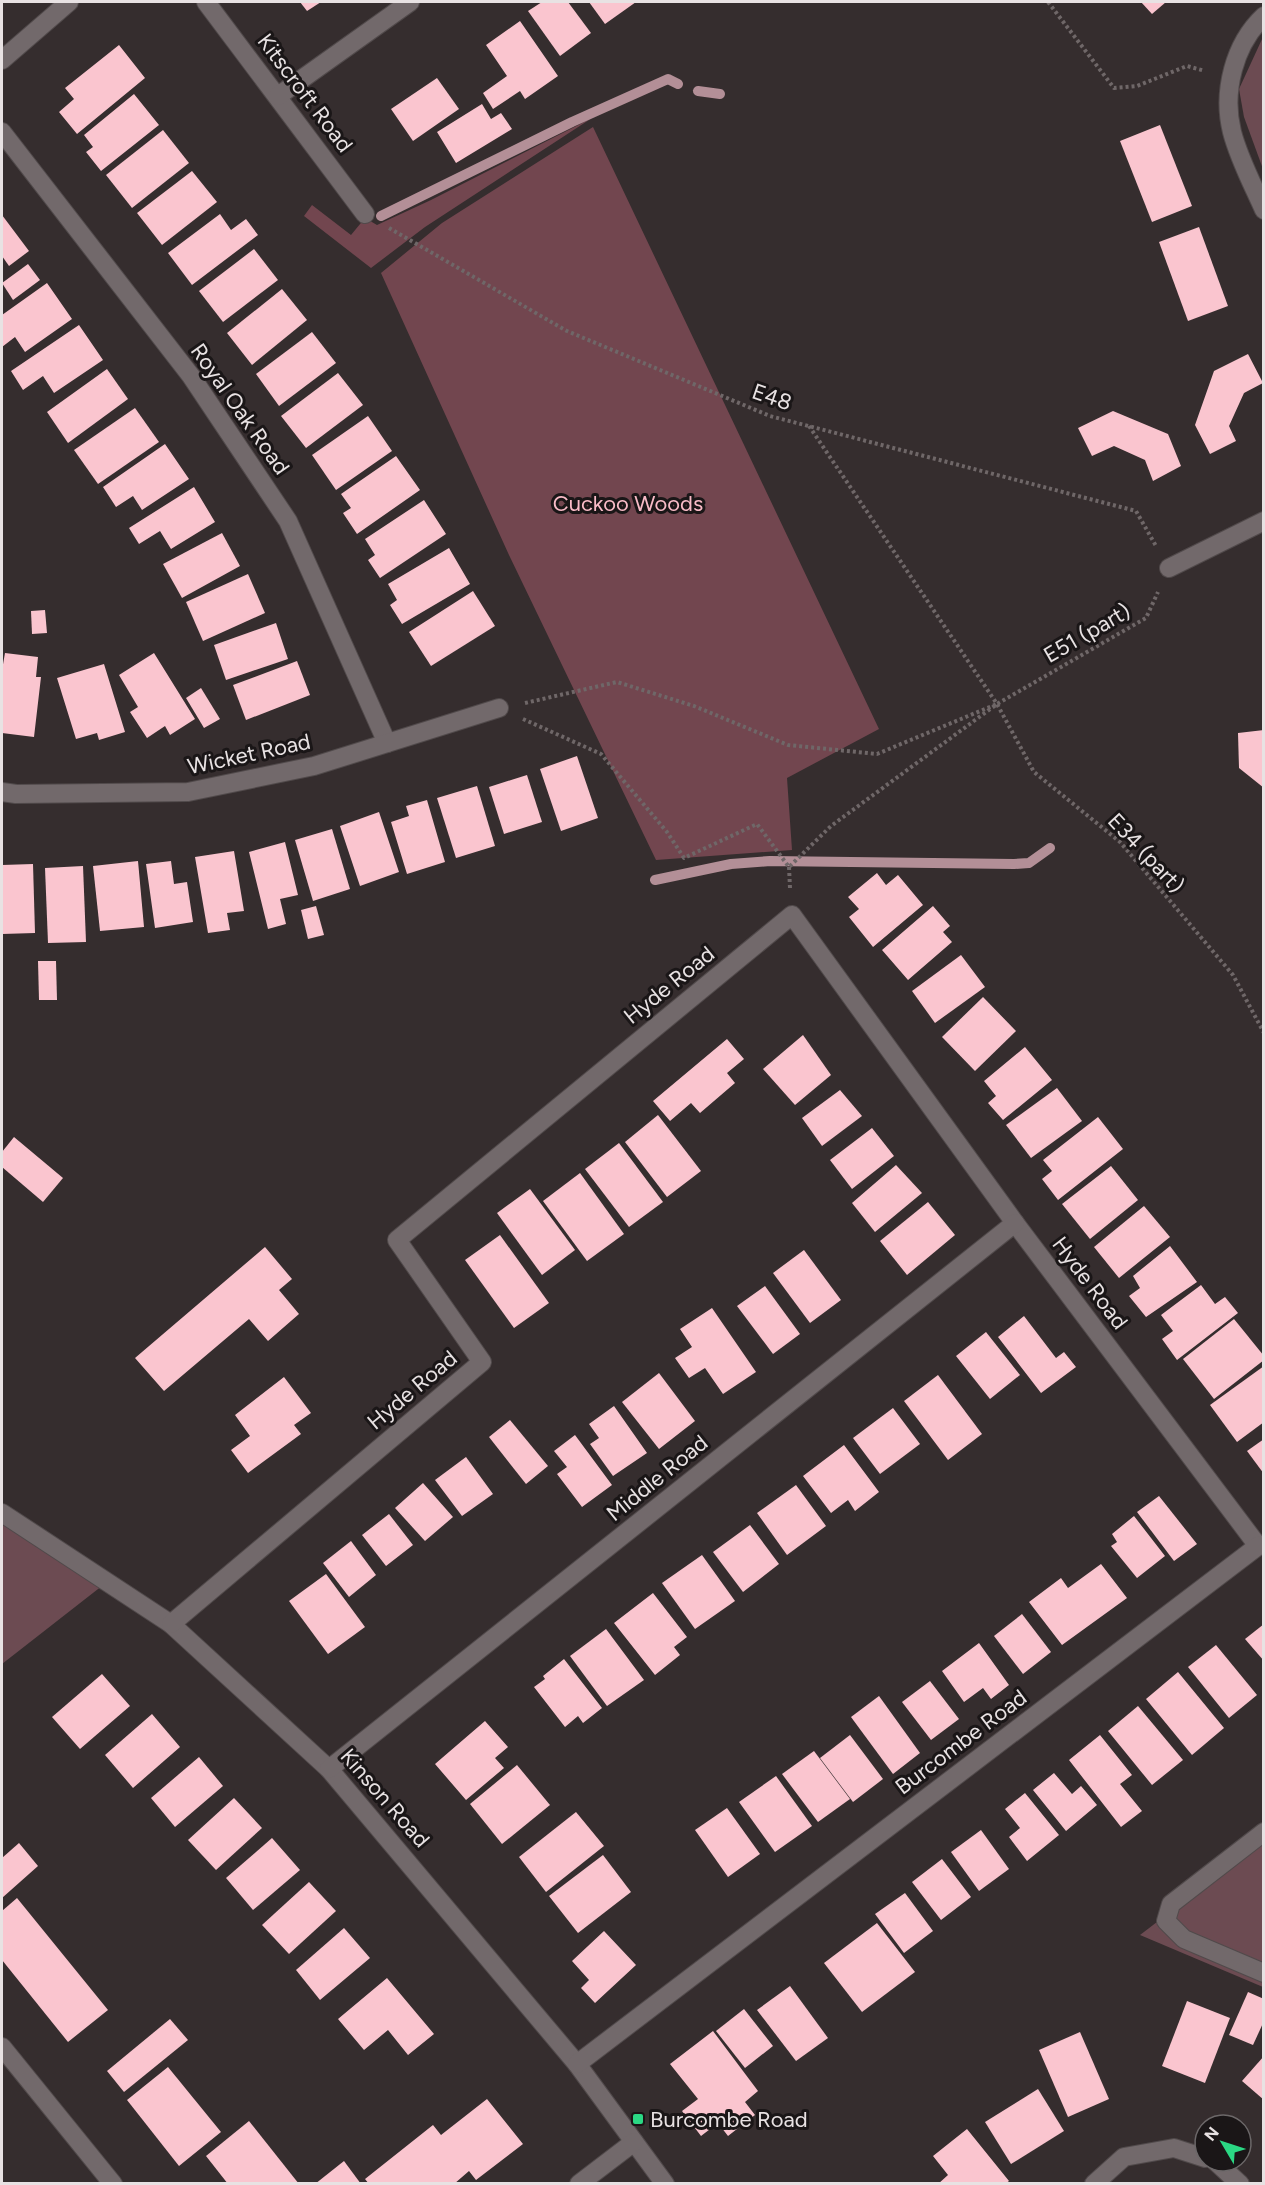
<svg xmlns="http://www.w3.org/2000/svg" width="1265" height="2185" font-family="Figtree,sans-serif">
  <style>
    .green { fill: #6c4b52 }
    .forest { fill: #72464f }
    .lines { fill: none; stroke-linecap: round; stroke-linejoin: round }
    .stream { stroke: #b38f97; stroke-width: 10 }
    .building { fill: #fac5cf }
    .minor-casing { stroke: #514a4b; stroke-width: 20 }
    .path { stroke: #6f6768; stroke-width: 4; stroke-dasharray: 3 3; stroke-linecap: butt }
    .minor { stroke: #72696b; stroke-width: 18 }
    .poi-dot { fill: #2bd884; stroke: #1a1617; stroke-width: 2 }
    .labels { text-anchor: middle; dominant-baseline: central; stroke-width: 6; stroke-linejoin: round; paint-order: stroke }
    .street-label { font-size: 22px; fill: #e8e2e3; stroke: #1a1617 }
    .park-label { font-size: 22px; fill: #f9bbc7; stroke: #1a1617 }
    .poi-label { font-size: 22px; fill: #e8e2e3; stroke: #1a1617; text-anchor: start }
  </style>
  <rect width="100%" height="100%" fill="#352d2e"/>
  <g class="green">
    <polygon points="1263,37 1263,169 1244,117 1239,89"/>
    <polygon points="2,1513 107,1582 2,1664"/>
    <polygon points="1263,1841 1263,1987 1140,1935"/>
  </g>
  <g class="forest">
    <polygon points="592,118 425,227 371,268 304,216 312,205 351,235 365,218 377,225 431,200"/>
    <polygon points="593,127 879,729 787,778 792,850 656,860 509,555 381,273 442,223"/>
  </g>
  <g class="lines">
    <g class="stream">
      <polyline points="698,91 720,94"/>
      <polyline points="381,216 572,122 668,79 678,84"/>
      <polyline points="655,880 731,864 770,861 1014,864 1029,863 1050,848"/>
    </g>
  </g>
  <g class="building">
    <polygon points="300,2 321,2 307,11"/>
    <polygon points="542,2 568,2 591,33 560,56 528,11"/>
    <polygon points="589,2 636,2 605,24"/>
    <polygon points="1141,2 1166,2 1152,14"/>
    <polygon points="520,21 558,76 525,99 520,91 493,109 483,93 507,76 486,45"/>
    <polygon points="119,45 145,78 77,134 59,112 74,99 65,88"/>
    <polygon points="437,78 459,109 413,141 391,109"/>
    <polygon points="134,94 159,125 101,171 86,152 93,147 84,135"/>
    <polygon points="482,104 491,119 501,113 512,129 456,163 437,132"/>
    <polygon points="1160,125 1192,206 1152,222 1120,141"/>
    <polygon points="163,130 189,163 132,208 106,175"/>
    <polygon points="192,171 217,202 162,245 137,213"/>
    <polygon points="220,214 231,230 246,219 258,235 192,285 168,253"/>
    <polygon points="2,215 29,251 9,266 2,256"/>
    <polygon points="1199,227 1228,306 1188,321 1159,242"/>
    <polygon points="254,249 278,280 223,322 199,291"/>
    <polygon points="28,264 40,280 13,300 2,283"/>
    <polygon points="47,283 72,319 25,352 15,337 2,347 2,315"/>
    <polygon points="282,289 307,320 252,365 227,333"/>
    <polygon points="79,325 103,360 54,393 43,376 23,390 11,371"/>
    <polygon points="312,332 336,363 279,406 256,374"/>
    <polygon points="1248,354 1263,383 1244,393 1229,426 1236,441 1210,454 1195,425 1214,371"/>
    <polygon points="107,369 128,399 68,443 47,412"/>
    <polygon points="338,373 363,405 306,448 281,416"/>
    <polygon points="135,408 159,442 98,484 74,450"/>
    <polygon points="1113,411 1168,434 1181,466 1153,481 1145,460 1114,446 1092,456 1078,428"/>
    <polygon points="368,416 392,451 336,490 312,455"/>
    <polygon points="165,444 189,479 142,510 133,496 116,507 103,487"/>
    <polygon points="396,456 420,490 357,534 343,513 351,508 341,494"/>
    <polygon points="194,487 215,522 171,549 160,531 139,544 129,528"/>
    <polygon points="424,500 446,534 380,578 368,560 375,555 365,539"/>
    <polygon points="222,533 240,566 182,598 163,564"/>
    <polygon points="449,548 470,584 402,624 390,605 397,600 388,584"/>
    <polygon points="248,574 265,613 203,641 186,602"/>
    <polygon points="473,591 495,626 431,666 409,632"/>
    <polygon points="45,610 47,633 32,634 31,611"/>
    <polygon points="276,623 288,659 226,680 214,645"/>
    <polygon points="5,653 38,657 36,677 41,677 34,737 2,733 2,670"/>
    <polygon points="154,653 195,719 170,735 165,726 147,738 130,712 138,707 119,675"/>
    <polygon points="297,661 310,695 246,720 233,685"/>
    <polygon points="104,664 125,732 99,740 97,733 76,739 57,678"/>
    <polygon points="201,688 220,719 204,728 186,698"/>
    <polygon points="1264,730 1264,788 1239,768 1238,733"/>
    <polygon points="577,756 598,818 561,831 540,769"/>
    <polygon points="527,775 542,822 504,834 489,787"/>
    <polygon points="477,786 495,846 456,858 437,798"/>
    <polygon points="427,800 445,862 407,874 391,822 409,816 406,806"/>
    <polygon points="379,812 399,872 360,886 340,826"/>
    <polygon points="332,829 350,889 313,901 295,840"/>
    <polygon points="285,842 298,895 280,899 286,924 268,929 249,852"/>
    <polygon points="234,851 244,911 227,913 230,930 208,933 195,857"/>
    <polygon points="138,861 144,927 100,931 93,866"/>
    <polygon points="171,861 174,884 187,882 193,922 155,928 146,864"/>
    <polygon points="33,864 35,933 2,934 2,865"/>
    <polygon points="83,866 86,942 48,943 45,868"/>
    <polygon points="877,873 886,885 898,875 923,905 873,947 849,917 859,909 848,897"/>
    <polygon points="316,906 324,935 308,939 301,910"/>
    <polygon points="933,906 950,926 943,932 952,942 908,980 882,950"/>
    <polygon points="961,955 985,987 935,1023 912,991"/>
    <polygon points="38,961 56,961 57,1000 39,1000"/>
    <polygon points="983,997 1016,1031 975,1071 942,1037"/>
    <polygon points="803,1035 831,1075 795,1105 763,1069"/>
    <polygon points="727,1039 744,1059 727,1073 735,1083 700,1113 691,1103 670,1121 653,1101"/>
    <polygon points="1025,1047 1052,1080 1003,1120 988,1103 996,1096 984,1081"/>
    <polygon points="1057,1088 1082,1121 1031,1158 1006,1125"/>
    <polygon points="840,1090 862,1116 822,1146 802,1118"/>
    <polygon points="658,1115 701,1171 667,1197 625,1142"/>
    <polygon points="1098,1117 1123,1149 1058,1200 1042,1179 1052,1171 1043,1160"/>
    <polygon points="872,1128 894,1156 852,1189 830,1160"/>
    <polygon points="14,1137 63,1178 43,1202 2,1167 2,1152"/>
    <polygon points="619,1143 663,1202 629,1227 585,1169"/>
    <polygon points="896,1165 922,1193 875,1232 852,1203"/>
    <polygon points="1111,1166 1138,1200 1090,1239 1062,1204"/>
    <polygon points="580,1173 624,1234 587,1261 543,1201"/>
    <polygon points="530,1189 575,1250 542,1275 497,1213"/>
    <polygon points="928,1202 955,1235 907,1275 880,1241"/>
    <polygon points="1144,1206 1170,1237 1119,1278 1094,1247"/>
    <polygon points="500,1235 549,1303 514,1328 465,1260"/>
    <polygon points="1170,1246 1197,1282 1146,1317 1129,1296 1140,1288 1133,1276"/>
    <polygon points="265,1247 292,1279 279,1290 299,1314 268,1341 249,1319 164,1391 135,1358"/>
    <polygon points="804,1250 841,1300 810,1323 773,1273"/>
    <polygon points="1201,1285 1215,1304 1225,1297 1238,1313 1177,1360 1162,1339 1173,1331 1161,1315"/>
    <polygon points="765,1286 800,1334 773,1354 737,1306"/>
    <polygon points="712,1308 756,1372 723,1394 705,1368 689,1378 675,1358 692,1347 680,1329"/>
    <polygon points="1024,1316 1056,1358 1064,1352 1076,1367 1041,1393 998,1337"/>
    <polygon points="1234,1319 1264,1356 1264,1360 1214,1399 1183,1359"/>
    <polygon points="986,1332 1020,1375 990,1399 956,1356"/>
    <polygon points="1264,1366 1264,1422 1237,1442 1210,1405"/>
    <polygon points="659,1373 695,1421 659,1449 622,1402"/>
    <polygon points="938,1375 982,1434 948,1460 904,1401"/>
    <polygon points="284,1377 311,1413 294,1425 301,1434 248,1473 231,1450 250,1436 235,1415"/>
    <polygon points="614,1406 647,1453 613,1476 590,1444 599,1438 589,1424"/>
    <polygon points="893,1408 920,1444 880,1474 853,1438"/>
    <polygon points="510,1420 548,1466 526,1484 489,1437"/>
    <polygon points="575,1435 612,1485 582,1507 557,1474 567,1467 554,1451"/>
    <polygon points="1264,1439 1264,1474 1247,1451"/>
    <polygon points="844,1445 879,1492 855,1511 848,1500 831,1513 803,1476"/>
    <polygon points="466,1457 493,1494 462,1516 435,1480"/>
    <polygon points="423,1483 453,1517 425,1541 395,1508"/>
    <polygon points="796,1485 826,1526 787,1555 757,1513"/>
    <polygon points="1159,1496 1197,1544 1174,1561 1137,1512"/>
    <polygon points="389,1514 413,1545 386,1566 362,1535"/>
    <polygon points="1134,1516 1165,1556 1137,1578 1111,1546 1117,1542 1112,1534"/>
    <polygon points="750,1525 779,1564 743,1592 713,1552"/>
    <polygon points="351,1541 376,1575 349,1597 323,1563"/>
    <polygon points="702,1555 735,1601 695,1629 662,1583"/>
    <polygon points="1101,1564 1127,1598 1062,1645 1029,1602 1061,1578 1068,1588"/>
    <polygon points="326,1574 365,1627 328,1654 289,1601"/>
    <polygon points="653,1593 687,1637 674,1647 680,1655 655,1675 614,1623"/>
    <polygon points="1022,1614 1051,1652 1023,1674 994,1636"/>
    <polygon points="1264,1624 1264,1661 1245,1639"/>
    <polygon points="606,1629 644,1680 607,1706 570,1656"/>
    <polygon points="979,1643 1009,1685 991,1699 983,1688 964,1702 942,1671"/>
    <polygon points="1216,1645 1257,1695 1229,1718 1188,1667"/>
    <polygon points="564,1659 602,1708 583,1723 578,1716 565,1727 534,1687 545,1679 543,1676"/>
    <polygon points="1178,1672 1224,1728 1192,1755 1146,1699"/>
    <polygon points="102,1674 130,1706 80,1749 52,1717"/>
    <polygon points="930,1681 959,1719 931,1740 902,1702"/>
    <polygon points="879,1696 920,1753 893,1774 851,1717"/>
    <polygon points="1138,1706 1183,1760 1152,1785 1108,1731"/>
    <polygon points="152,1714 180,1747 133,1788 105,1755"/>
    <polygon points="485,1721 508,1747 495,1758 504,1768 466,1800 435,1764"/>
    <polygon points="850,1735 883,1779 853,1802 820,1758"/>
    <polygon points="1100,1735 1132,1775 1120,1784 1142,1811 1121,1827 1069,1760"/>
    <polygon points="814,1751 850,1799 818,1822 782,1774"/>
    <polygon points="199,1757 223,1786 175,1827 151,1798"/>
    <polygon points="517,1765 550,1805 502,1844 470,1804"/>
    <polygon points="1054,1773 1072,1794 1081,1786 1097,1805 1066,1831 1033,1790"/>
    <polygon points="776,1776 812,1826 775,1852 739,1802"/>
    <polygon points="1025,1793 1059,1835 1027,1861 1009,1837 1020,1828 1005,1809"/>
    <polygon points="234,1798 262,1828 216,1870 188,1840"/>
    <polygon points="727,1808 760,1854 728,1877 695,1830"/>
    <polygon points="576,1812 604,1846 546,1892 519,1857"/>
    <polygon points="981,1830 1009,1869 979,1891 951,1852"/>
    <polygon points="272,1838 300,1870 253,1910 226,1878"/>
    <polygon points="19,1843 38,1866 2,1898 2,1858"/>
    <polygon points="603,1855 631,1892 578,1933 549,1896"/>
    <polygon points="942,1859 971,1897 941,1920 912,1882"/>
    <polygon points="309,1882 336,1911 289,1954 262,1925"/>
    <polygon points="905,1893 933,1931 904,1953 875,1914"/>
    <polygon points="17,1898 108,2010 68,2042 2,1960 2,1911"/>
    <polygon points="877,1923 915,1972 862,2012 824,1963"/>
    <polygon points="344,1928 370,1958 320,2000 296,1970"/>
    <polygon points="604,1931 636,1965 595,2003 581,1988 589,1980 572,1961"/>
    <polygon points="387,1978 434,2034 408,2055 388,2030 364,2050 338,2019"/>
    <polygon points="790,1986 828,2038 796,2061 757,2010"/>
    <polygon points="1248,1992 1264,1999 1264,2021 1253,2045 1229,2035"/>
    <polygon points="1187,2001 1230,2018 1205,2083 1162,2066"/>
    <polygon points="744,2009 773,2046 745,2068 716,2031"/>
    <polygon points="170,2019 188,2040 124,2092 107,2071"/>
    <polygon points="713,2031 758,2091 745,2102 755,2115 728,2136 718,2123 701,2136 682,2111 698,2099 670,2064"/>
    <polygon points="1080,2032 1109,2099 1068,2117 1039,2050"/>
    <polygon points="1264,2056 1264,2100 1242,2081"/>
    <polygon points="168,2067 221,2132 179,2166 127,2100"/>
    <polygon points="1038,2089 1064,2131 1011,2164 985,2122"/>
    <polygon points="487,2099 523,2144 476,2180 469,2171 454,2184 369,2184 365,2179 433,2125 441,2135"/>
    <polygon points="249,2121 299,2184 228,2184 206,2156"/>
    <polygon points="967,2129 1009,2181 1005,2184 938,2184 948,2175 933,2156"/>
    <polygon points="344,2161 361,2184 315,2184"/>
  </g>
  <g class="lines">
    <g class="minor-casing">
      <g id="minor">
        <polyline points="206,2 365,214"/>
        <path d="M 1264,16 C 1234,44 1222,92 1232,132 C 1239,159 1253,185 1264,210"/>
        <polyline points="2,60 69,2"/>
        <polyline points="278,96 410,2"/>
        <polyline points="2,132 191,376 288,521 387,743"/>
        <polyline points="1169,568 1264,521"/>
        <polyline points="2,792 16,794 188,792 314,766 499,708"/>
        <polyline points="2,1513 171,1624 329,1769 577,2064 665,2184"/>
        <polyline points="171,1624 482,1362 397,1240 792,915 1015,1223 1258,1546"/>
        <polyline points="329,1769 1015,1223"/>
        <polyline points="1264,1832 1171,1904 1166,1921 1184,1939 1264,1973"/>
        <polyline points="2,2047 113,2184"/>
        <polyline points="577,2064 1258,1546 1264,1545"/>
        <polyline points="1215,2161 1240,2184"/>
        <polyline points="579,2184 634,2142"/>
        <polyline points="1094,2184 1124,2157 1174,2148 1205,2158"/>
      </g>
    </g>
    <g class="path">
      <polyline points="1048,2 1114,88 1137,86 1187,66 1205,71"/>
      <polyline points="389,228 567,331 770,416 1136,511 1156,546"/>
      <polyline points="809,426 997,704 1034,772 1120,842 1233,975 1264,1033"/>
      <polyline points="525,703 617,682 694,706 788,745 877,754 997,704"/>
      <polyline points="523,719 601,754 667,832 684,858 757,824 789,867 831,826 997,704 1146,618 1158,592"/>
      <polyline points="789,867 790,888"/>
    </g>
    <use href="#minor" class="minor"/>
  </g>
  <rect class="poi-dot" x="632" y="2113" width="12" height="12" rx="3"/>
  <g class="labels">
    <g class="street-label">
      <text transform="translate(305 93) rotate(53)">Kitscroft Road</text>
      <text transform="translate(772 397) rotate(19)">E48</text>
      <text transform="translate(240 409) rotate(55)">Royal Oak Road</text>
      <text transform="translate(1087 633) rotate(-30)">E51 (part)</text>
      <text transform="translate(249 754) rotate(-12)">Wicket Road</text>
      <text transform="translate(1146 853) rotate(47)">E34 (part)</text>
      <text transform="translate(669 985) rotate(-39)">Hyde Road</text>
      <text transform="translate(1090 1283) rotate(53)">Hyde Road</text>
      <text transform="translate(412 1390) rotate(-40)">Hyde Road</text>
      <text transform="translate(657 1478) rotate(-39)">Middle Road</text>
      <text transform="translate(961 1742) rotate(-37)">Burcombe Road</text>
      <text transform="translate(385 1798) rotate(49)">Kinson Road</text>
    </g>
    <g class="park-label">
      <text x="628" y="503">Cuckoo Woods</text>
    </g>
    <g class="poi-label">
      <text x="650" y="2119">Burcombe Road</text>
    </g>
  </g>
  <rect width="1265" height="2185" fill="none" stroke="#e8e2e3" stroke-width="6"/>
  <g transform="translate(1223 2143) rotate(309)"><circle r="28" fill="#1a1617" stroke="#6c6869" stroke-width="1.5"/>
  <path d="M0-4.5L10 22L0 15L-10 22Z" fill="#2bd884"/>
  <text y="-9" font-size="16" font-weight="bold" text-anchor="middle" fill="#e8e2e3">N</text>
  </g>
</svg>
